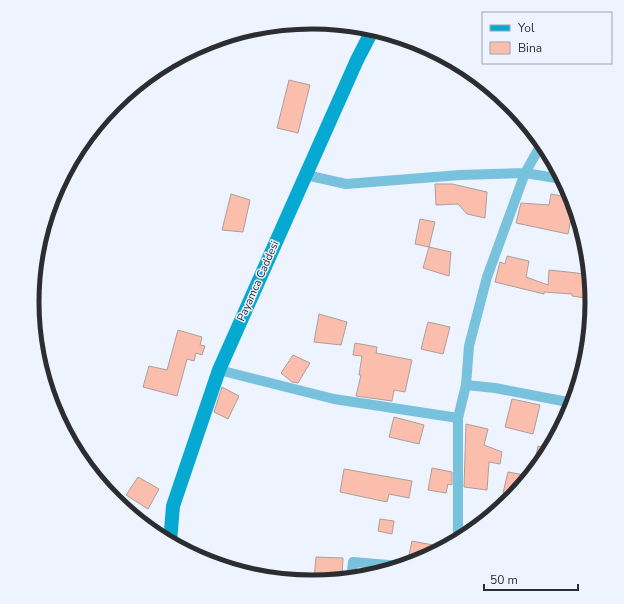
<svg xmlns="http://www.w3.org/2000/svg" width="624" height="604" font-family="'Nunito Sans',sans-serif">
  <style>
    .building { fill: #fcbeac; stroke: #ac9f9b }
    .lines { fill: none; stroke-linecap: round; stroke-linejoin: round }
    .street { stroke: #78c2de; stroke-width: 10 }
    .secondary { stroke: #06a9d2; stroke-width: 14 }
    .labels { text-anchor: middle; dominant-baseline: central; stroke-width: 3; stroke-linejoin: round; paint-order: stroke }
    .street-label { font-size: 11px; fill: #2b2d31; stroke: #edf3ff }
    .rim { fill: none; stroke: #2b2d31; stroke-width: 5 }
  </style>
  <rect width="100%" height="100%" fill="#edf3ff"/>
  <g class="building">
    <polygon points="289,80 310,85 298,133 277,128"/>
    <polygon points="435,184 452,184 487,192 485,218 467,214 458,204 436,205"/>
    <polygon points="231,194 250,200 243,232 222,230"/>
    <polygon points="551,194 572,198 574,204 568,234 516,223 521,203 549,205"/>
    <polygon points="420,219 435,222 429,247 415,244"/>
    <polygon points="429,247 451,252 449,276 423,268"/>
    <polygon points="507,256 529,261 526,277 548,285 549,270 577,273 589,275 592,299 572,296 572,294 544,292 544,294 495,282 500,262 505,264"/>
    <polygon points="319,314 347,322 341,345 314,342"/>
    <polygon points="428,322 450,327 443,354 421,349"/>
    <polygon points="178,330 202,337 200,345 205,346 202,355 196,353 194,361 187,359 177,396 143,387 149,366 167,370"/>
    <polygon points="355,343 377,347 376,353 412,360 405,392 394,390 392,401 356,396 361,375 359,375 362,356 353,355"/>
    <polygon points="293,355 310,363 298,383 292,382 281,373"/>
    <polygon points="222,387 239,396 228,419 214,412"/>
    <polygon points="512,399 540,405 533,434 505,427"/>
    <polygon points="394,417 424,425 419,444 389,437"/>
    <polygon points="466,424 488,429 484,445 502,452 500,464 489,462 487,490 464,487"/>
    <polygon points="538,446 549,449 545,458 533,472"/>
    <polygon points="432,468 452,472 452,485 448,484 446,493 428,490"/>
    <polygon points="344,469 412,481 409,498 389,494 387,502 340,492"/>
    <polygon points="508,472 530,476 510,500 504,505 506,493 503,493"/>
    <polygon points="138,477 159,489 148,509 126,495"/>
    <polygon points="380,519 394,521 392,534 378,531"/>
    <polygon points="412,541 444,547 419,561 407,564"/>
    <polygon points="316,557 343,558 342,576 329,576 329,580 314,580"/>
  </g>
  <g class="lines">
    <g class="street">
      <polyline points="306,175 346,184 460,175 525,173 542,143"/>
      <polyline points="219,370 334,399 458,418"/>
      <polyline points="466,385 495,388 573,403"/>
      <polyline points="458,540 458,418 466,385 469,346 487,277 525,173 562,179"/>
      <polyline points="351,578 353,562 401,566"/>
    </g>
    <polyline class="secondary" points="170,542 173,506 219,370 357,60 373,29"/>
  </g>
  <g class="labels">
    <g class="street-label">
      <text transform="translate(258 281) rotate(-66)">Payamca Caddesi</text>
    </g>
  </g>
  <path d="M0 0H624V604H0ZM39 302a273 273 0 1 1 546 0a273 273 0 1 1-546 0Z" fill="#edf3ff" fill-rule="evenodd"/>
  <path class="rim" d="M39 302a273 273 0 1 1 546 0a273 273 0 1 1-546 0Z"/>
  <rect x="482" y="12" width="130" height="52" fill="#edf3ff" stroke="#9fa4ad"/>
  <rect x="490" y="25" width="20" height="6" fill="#06a9d2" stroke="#9fa4ad"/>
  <text x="518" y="32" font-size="12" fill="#2b2d31">Yol</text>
  <rect x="490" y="42" width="20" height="12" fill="#fcbeac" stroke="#9fa4ad"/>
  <text x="518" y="52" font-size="12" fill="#2b2d31">Bina</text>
  <path d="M484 584v6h94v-6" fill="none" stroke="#2b2d31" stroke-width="2"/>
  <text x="490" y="584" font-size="12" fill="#2b2d31" stroke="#edf3ff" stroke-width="3" paint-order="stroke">50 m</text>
</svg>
